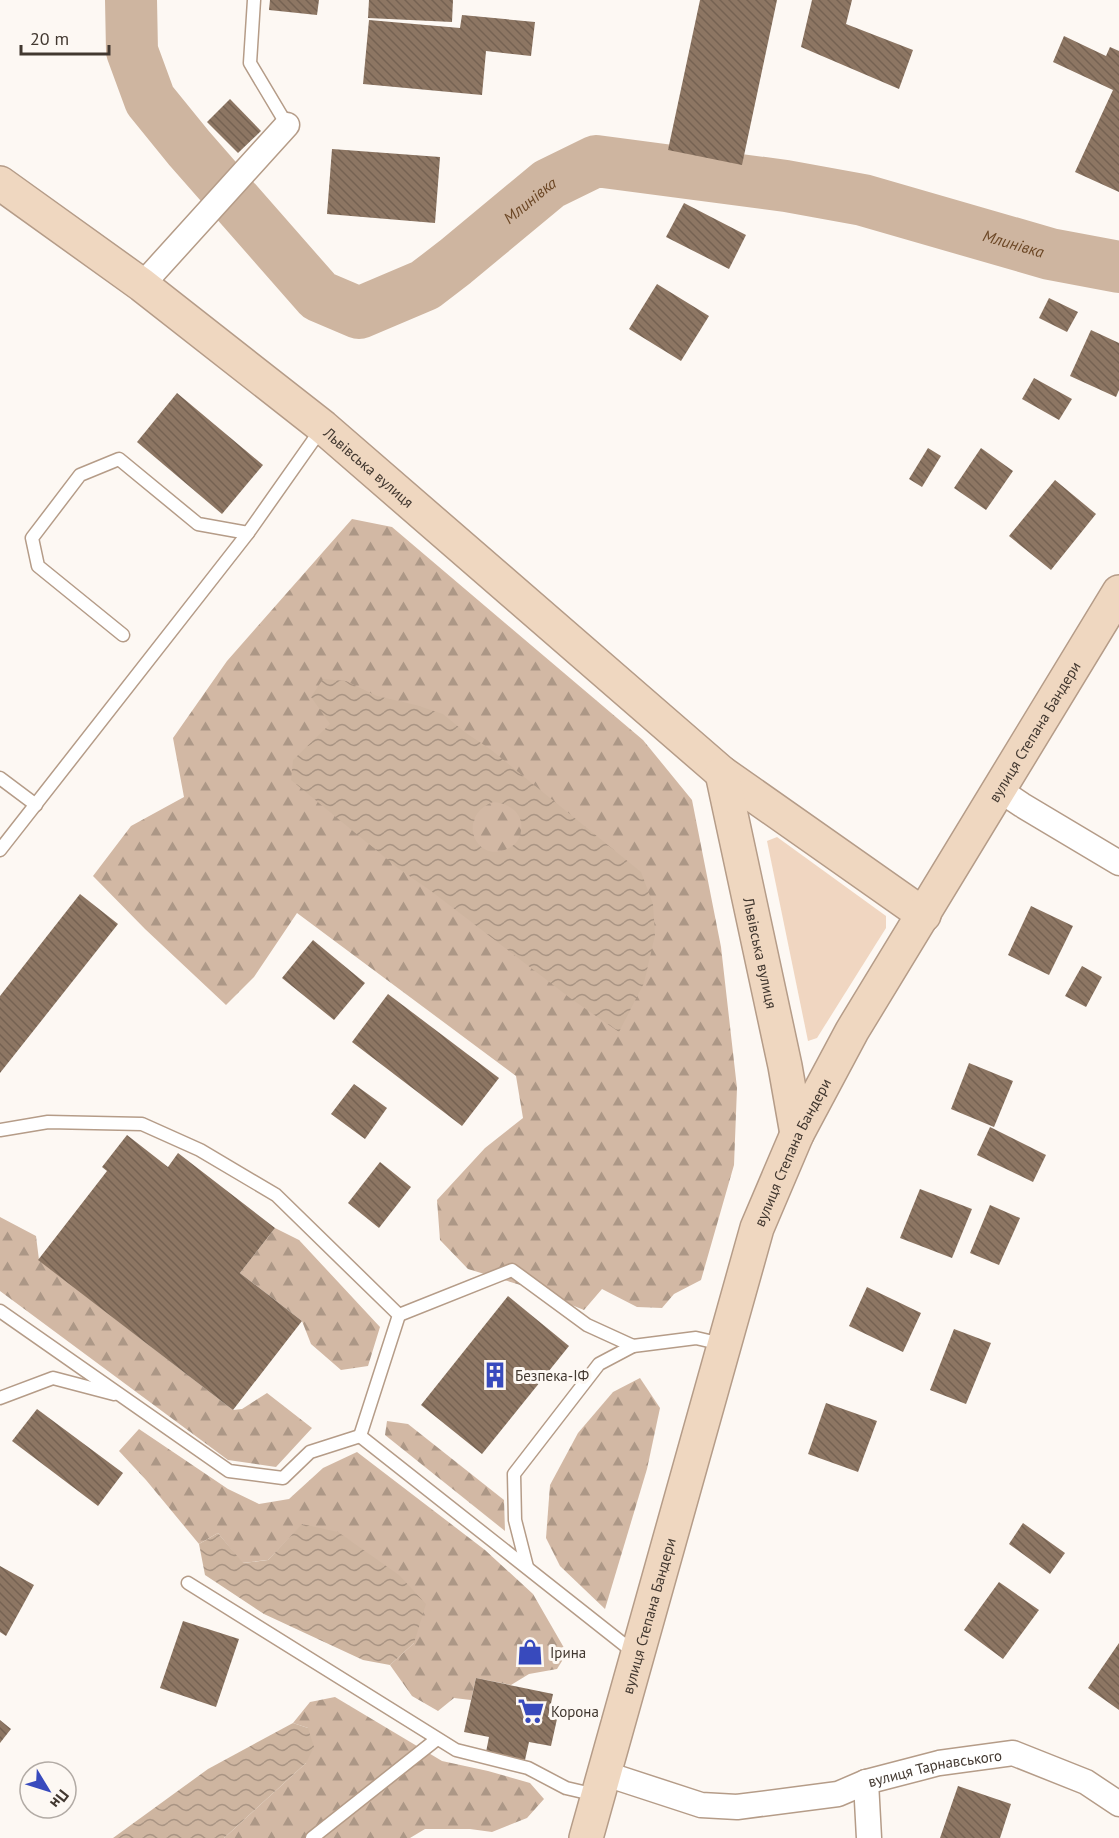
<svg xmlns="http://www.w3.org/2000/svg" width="1119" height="1838" font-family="'PT Sans',sans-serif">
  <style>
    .grass { fill: #f0d6c1 }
    .forest { fill: url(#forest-firs) }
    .water { fill: url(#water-waves); fill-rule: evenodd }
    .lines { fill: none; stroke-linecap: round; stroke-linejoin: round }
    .river { stroke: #ceb5a0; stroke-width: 52 }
    .building { fill: url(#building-back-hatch) }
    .lane-casing { stroke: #b59c88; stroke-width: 15 }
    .street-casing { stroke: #b59c88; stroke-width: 27 }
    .secondary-casing { stroke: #b59c88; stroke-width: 36 }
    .lane { stroke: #fff; stroke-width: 12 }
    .street { stroke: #fff; stroke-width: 24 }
    .secondary { stroke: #efd7c0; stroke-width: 33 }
    .labels { text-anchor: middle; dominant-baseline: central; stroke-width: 6; stroke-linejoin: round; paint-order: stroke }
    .street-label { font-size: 15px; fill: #423830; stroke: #fdf8f3 }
    .poi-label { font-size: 15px; fill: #423830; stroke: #fdf8f3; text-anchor: start }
    .water-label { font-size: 16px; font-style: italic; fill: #6c4725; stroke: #fdf8f3 }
  </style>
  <defs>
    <pattern id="forest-firs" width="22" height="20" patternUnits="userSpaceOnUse" patternTransform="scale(1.5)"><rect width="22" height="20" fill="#d2b8a4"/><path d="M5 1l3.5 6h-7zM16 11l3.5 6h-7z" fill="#ac9786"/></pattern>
    <pattern id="water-waves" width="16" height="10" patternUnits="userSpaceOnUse" patternTransform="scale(1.5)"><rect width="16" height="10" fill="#ceb5a0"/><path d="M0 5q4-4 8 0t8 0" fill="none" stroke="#a99483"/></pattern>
    <pattern id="building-back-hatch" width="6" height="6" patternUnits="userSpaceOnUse" patternTransform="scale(1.5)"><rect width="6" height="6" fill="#8d7663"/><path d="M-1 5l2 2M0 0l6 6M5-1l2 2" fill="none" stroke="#756252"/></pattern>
  </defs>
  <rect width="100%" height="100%" fill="#fdf8f3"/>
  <polygon class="grass" points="777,837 886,916 886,928 817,1038 808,1041 767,841"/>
  <g class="forest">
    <polygon points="352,519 392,527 643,740 692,800 721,947 737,1088 734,1165 701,1280 674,1294 662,1308 637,1307 602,1289 584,1310 527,1287 468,1269 440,1240 437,1200 485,1148 523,1118 516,1076 297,913 254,977 226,1005 145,929 93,876 131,826 184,797 173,738 227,661"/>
    <polygon points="0,1217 36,1236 39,1260 233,1410 242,1409 267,1393 312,1428 276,1467 228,1460 0,1291"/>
    <polygon points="275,1228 299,1240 380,1327 368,1366 341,1370 311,1344 302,1321 240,1273"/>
    <polygon points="640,1378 660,1408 647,1469 605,1609 560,1566 546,1538 550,1485 578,1433 613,1392"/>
    <polygon points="387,1421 408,1424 504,1500 505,1531 385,1435"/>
    <polygon points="139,1429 228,1489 259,1504 289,1499 323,1468 357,1452 485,1550 533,1594 567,1653 557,1669 529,1674 511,1685 476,1678 471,1700 454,1698 438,1711 412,1696 390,1665 414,1643 303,1524 268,1560 242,1563 218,1533 199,1544 146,1480 119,1451"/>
    <polygon points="335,1697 442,1761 488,1771 530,1783 544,1799 527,1818 492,1832 470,1829 425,1829 410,1838 224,1838 306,1763 308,1728 293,1723 310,1702"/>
  </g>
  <g class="water">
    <path d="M 323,679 L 346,681 L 377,696 L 416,705 L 443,714 L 466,733 L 490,749 L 641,872 L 653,904 L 655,935 L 644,983 L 619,1032 L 570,998 L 431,891 L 399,869 L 291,780 L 293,760 L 330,724 L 311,697 ZM 493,802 C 509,803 524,813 521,831 C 520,839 515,846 507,849 C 475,864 456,816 493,802 Z"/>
    <polygon points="302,1524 338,1532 399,1575 426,1604 414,1643 390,1665 363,1660 264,1614 205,1575 199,1544 218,1533 243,1563 268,1560"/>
    <polygon points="293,1723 308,1728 314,1747 306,1763 224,1838 113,1838 208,1769"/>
  </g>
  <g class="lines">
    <path class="river" id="s1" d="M 131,0 L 132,51 L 150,100 L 189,148 L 319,296 L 359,313 L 425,285 L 455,262 L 549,184 L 596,161 L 786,186 L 863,200 L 1050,254 L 1119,267"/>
  </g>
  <g class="building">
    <polygon points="270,0 319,0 317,15 269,10"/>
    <polygon points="369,0 453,0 452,22 368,18"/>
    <polygon points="700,0 777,0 742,165 668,150"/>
    <polygon points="812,0 852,0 846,24 913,50 899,89 801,47"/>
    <polygon points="462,15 535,22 531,56 486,51 482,95 363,84 369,20 460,28"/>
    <polygon points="1064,36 1106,56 1110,47 1119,51 1119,192 1075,172 1113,90 1053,62"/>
    <polygon points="230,99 261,131 238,153 207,122"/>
    <polygon points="332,149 440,157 435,223 327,214"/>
    <polygon points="684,203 746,235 729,269 666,237"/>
    <polygon points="657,284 709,316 681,361 629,329"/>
    <polygon points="1049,298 1078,312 1067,332 1039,318"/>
    <polygon points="1091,330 1119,343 1119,390 1116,397 1070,376"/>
    <polygon points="1034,378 1072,399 1059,420 1022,399"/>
    <polygon points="177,393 263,465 222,514 137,442"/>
    <polygon points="928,448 941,456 922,487 909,479"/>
    <polygon points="981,448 1013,471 986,510 954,488"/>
    <polygon points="1055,480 1096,514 1051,570 1009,536"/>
    <polygon points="80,894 118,924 0,1073 0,996"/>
    <polygon points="1031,906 1073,926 1049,975 1008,955"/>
    <polygon points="313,940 365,983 334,1020 282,978"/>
    <polygon points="1082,966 1102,977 1086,1007 1065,996"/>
    <polygon points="388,994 499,1078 462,1126 352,1042"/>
    <polygon points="969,1063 1013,1081 994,1127 951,1109"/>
    <polygon points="354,1084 387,1108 365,1139 331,1114"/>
    <polygon points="990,1127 1046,1155 1033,1182 977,1155"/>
    <polygon points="127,1135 168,1167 178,1153 275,1228 240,1273 302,1321 233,1410 38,1260 107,1171 102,1167"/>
    <polygon points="380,1162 411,1187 379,1228 348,1203"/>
    <polygon points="920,1189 972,1209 952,1258 900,1238"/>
    <polygon points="990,1205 1020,1218 999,1265 970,1253"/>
    <polygon points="867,1287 921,1313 903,1352 849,1326"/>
    <polygon points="508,1296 569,1346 482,1454 421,1405"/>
    <polygon points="954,1329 991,1343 966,1404 930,1390"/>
    <polygon points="826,1403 877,1421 858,1472 808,1454"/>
    <polygon points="37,1409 123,1473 98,1506 12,1441"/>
    <polygon points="1023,1523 1065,1553 1050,1574 1009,1544"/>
    <polygon points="0,1566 34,1585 6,1636 0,1632"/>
    <polygon points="999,1582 1039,1610 1003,1659 964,1630"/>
    <polygon points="183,1621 239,1639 216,1707 160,1688"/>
    <polygon points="1119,1643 1119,1710 1088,1688"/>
    <polygon points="476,1678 553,1694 548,1717 557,1719 551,1746 529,1742 525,1760 486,1752 489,1737 464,1732"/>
    <polygon points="0,1720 11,1729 0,1743"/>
    <polygon points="958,1786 1011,1804 1000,1838 940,1838"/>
  </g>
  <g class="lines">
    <g class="lane-casing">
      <g id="lane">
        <polyline points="254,0 250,63 287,125"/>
        <polyline points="123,635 38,566 32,538 80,475 119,459 198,524 248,533"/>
        <polyline points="0,778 36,805"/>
        <polyline points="0,850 248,533 322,428"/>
        <polyline points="0,1130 48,1122 142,1124 200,1150 276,1195 399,1315 360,1436 636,1654"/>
        <polyline points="0,1311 229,1471 283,1478 310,1452 360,1436"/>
        <polyline points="399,1315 512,1270 587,1325 633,1346 696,1338 722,1344"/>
        <polyline points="0,1398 53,1378 114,1394"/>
        <polyline points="527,1567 515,1520 514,1474 599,1364 633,1346"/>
        <polyline points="188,1583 456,1750 528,1768 566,1788 596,1795"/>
        <polyline points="312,1838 437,1739"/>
      </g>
    </g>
    <g class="street-casing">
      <g id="street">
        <polyline points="142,285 287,125"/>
        <polyline points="998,789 1022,805 1119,863"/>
        <path id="s2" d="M 603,1773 L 701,1805 L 737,1807 L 838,1794 L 866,1782 L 939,1763 L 1013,1753 L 1086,1782 L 1119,1804"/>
        <polyline points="866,1782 869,1838"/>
      </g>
    </g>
    <g class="secondary-casing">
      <g id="secondary">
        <path id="s3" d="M 0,183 L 142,285 L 323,427 L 722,773 L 924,915"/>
        <path id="s4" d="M 722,773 L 785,1066 L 797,1134"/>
        <path id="s5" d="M 586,1838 L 757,1228 L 797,1134 L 852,1031 L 1119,592"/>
      </g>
    </g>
    <use href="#lane" class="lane"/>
    <use href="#street" class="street"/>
    <use href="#secondary" class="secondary"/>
  </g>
  <defs>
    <g id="building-bare" transform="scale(2.07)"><path d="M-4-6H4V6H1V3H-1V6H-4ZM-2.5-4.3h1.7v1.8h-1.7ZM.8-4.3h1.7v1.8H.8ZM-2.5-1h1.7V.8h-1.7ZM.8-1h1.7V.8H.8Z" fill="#384abd" stroke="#fdf8f3" stroke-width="2.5" paint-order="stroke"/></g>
    <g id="shop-bare" transform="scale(2.07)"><path d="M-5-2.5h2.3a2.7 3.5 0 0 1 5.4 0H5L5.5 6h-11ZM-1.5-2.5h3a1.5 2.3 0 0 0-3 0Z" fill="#384abd" stroke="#fdf8f3" stroke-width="2.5" paint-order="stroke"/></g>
    <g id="supermarket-bare" transform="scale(2.07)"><path d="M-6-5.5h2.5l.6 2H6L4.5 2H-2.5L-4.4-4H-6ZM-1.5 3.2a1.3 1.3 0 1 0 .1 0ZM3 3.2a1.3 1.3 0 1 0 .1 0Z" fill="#384abd" stroke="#fdf8f3" stroke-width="2.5" paint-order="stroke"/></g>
  </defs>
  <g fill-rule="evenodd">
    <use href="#building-bare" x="495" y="1375"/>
    <use href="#shop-bare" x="530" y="1652"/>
    <use href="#supermarket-bare" x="531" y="1711"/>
  </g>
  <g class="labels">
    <g class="street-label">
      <text stroke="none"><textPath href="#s3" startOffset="466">Львівська вулиця</textPath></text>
      <text stroke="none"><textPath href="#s5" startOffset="1203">вулиця Степана Бандери</textPath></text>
      <text stroke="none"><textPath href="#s4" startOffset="184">Львівська вулиця</textPath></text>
      <text stroke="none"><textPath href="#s5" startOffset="717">вулиця Степана Бандери</textPath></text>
      <text stroke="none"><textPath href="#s5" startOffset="231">вулиця Степана Бандери</textPath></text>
      <text stroke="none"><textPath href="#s2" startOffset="342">вулиця Тарнавського</textPath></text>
    </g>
    <g class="poi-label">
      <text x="515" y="1375">Безпека-ІФ</text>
      <text x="550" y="1652">Ірина</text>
      <text x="551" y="1711">Корона</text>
    </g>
    <g class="water-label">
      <text stroke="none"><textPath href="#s1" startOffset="612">Млинівка</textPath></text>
      <text stroke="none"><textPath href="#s1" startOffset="1116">Млинівка</textPath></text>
    </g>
  </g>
  <g transform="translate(48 1790) rotate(128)"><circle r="28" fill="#fdf8f3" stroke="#b2aba5" stroke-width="1.5"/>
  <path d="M0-4.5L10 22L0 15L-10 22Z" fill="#384abd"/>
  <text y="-9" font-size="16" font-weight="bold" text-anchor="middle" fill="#423830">Пн</text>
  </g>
  <path d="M21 45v9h88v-9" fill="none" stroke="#423830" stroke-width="3"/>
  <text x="30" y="45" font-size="18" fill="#423830" stroke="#fdf8f3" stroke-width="4.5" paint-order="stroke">20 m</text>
</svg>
